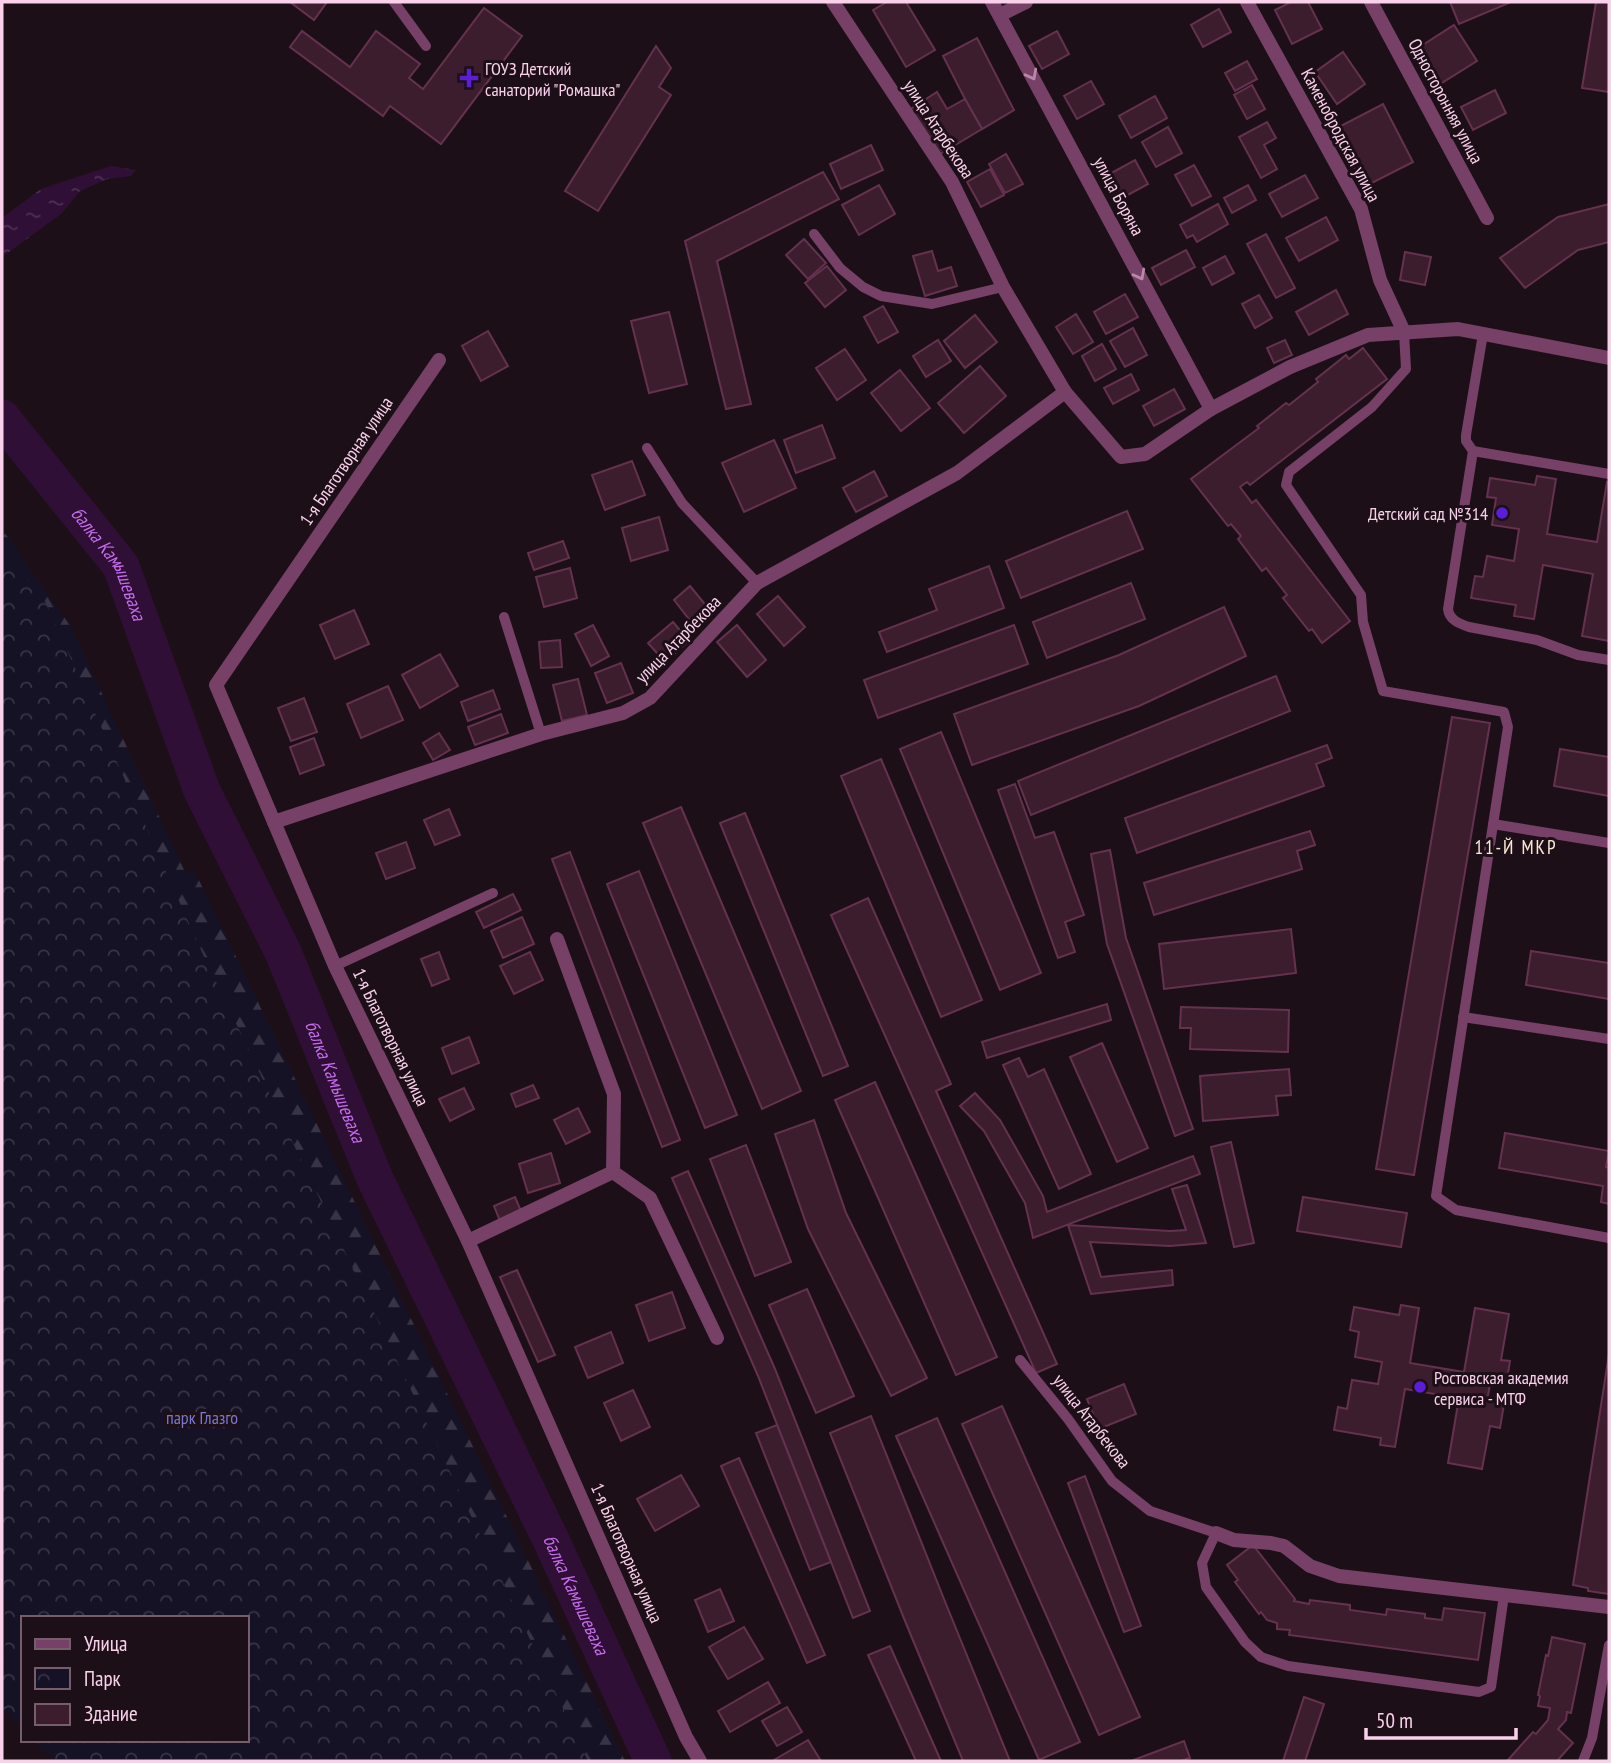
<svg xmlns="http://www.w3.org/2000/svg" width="1611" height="1763" font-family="'PT Sans Narrow',sans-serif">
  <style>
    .forest { fill: url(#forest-firs) }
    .park { fill: url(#park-crowns) }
    .water { fill: url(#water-ripples) }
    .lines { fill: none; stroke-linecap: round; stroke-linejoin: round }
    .river { stroke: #300f36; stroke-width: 37 }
    .building { fill: #3b1d2e; stroke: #64324f; stroke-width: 2 }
    .service { stroke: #764067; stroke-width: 10 }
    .minor { stroke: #764067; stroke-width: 14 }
    .oneway { stroke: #b888a9 }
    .poi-dot { fill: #5b1dd8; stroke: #1d0f17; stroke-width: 2.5 }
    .labels { text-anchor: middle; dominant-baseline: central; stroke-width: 6; stroke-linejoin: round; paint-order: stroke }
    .poi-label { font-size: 18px; fill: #f9d1eb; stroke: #1d0f17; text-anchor: start }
    .street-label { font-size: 18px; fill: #f9d1eb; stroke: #1d0f17 }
    .park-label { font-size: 18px; fill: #7678d3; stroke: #1d0f17 }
    .water-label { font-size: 19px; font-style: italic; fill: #c46ceb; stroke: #1d0f17 }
    .neighbourhood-label { font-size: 19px; letter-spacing: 2px; fill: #f9e9d2; stroke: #1d0f17 }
  </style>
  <defs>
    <pattern id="forest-firs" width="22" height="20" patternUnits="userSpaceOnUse" patternTransform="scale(1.75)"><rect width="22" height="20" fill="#161226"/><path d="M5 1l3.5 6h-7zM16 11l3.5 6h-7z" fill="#393346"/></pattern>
    <pattern id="park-crowns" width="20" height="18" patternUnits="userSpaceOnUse" patternTransform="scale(1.75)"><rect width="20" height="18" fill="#161226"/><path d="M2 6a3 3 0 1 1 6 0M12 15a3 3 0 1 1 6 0" fill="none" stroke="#393346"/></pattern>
    <pattern id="water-ripples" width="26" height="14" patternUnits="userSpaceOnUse" patternTransform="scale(1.75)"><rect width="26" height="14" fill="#300f36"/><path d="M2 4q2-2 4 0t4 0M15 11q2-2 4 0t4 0" fill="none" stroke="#4f3153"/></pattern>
  </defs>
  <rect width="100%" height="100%" fill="#1d0f17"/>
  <polygon class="forest" points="2,529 71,627 185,872 194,870 625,1761 413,1761 2,980"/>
  <polygon class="park" points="2,545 46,603 200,948 588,1761 55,1761 34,1740 247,1740 247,1618 23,1618 23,1729 2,1707 2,1673 6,1670 4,1578 2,1578"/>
  <polygon class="water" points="111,166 136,170 131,176 107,179 80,191 61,214 2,257 2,218 41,189"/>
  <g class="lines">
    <path class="river" id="s1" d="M 2,418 L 121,566 L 202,791 L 283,952 L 375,1179 L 550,1538 L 653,1761"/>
  </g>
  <g class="building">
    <polygon points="290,2 327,2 314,20"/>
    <polygon points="887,2 906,2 935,50 906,67 873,10"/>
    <polygon points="1291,2 1308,2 1322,29 1292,44 1275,10"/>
    <polygon points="1450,2 1508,2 1509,3 1459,24"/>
    <polygon points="1596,2 1609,2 1609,92 1582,88"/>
    <polygon points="484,8 522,36 441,144 390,106 383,116 290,47 302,31 350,67 376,31 420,64 409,78 423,89"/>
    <polygon points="1219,9 1231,32 1203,47 1191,25"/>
    <polygon points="1454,25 1477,61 1440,84 1418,48"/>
    <polygon points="1057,31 1069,54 1042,69 1029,46"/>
    <polygon points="977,38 1014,110 982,129 965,99 943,56"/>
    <polygon points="656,46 671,68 659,87 671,95 598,211 565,191"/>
    <polygon points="1343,52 1365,84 1337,104 1315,72"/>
    <polygon points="1247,61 1257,79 1235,91 1225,73"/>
    <polygon points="1091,81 1104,104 1077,119 1064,96"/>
    <polygon points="1252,85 1265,109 1247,119 1234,95"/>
    <polygon points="1495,90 1506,113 1473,130 1461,107"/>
    <polygon points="937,92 947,109 965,99 982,129 937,156 909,110"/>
    <polygon points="1155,96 1167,118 1131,138 1119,116"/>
    <polygon points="1383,104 1413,162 1364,187 1335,129"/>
    <polygon points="1267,122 1276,138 1264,145 1277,169 1261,178 1239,137"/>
    <polygon points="1168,127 1182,153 1156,167 1142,142"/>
    <polygon points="871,145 883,170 841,189 830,164"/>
    <polygon points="1006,154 1023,184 1005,193 989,164"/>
    <polygon points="1135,160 1148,184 1117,201 1104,177"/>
    <polygon points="1194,165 1211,196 1192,206 1175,175"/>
    <polygon points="990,169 1004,195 981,207 967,182"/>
    <polygon points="823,172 839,199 717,261 751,404 726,409 685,241"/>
    <polygon points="1305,175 1318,198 1282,217 1269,194"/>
    <polygon points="879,185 895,214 859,235 842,205"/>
    <polygon points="1248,185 1256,200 1232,213 1224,198"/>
    <polygon points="1218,204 1228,224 1197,242 1193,235 1187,238 1180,225"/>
    <polygon points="1609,204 1609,242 1578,250 1525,288 1500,258 1558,217"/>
    <polygon points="1326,217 1338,240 1299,261 1286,238"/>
    <polygon points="1266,234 1295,288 1276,298 1247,244"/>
    <polygon points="804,239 826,263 808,279 786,255"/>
    <polygon points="1186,250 1195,267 1161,285 1152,268"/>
    <polygon points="932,251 938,271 951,267 957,286 925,296 913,256"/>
    <polygon points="1405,252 1431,257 1425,285 1400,280"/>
    <polygon points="1225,256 1234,273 1212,285 1203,268"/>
    <polygon points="827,266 846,290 825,307 805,283"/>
    <polygon points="1336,290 1348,314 1309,335 1296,312"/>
    <polygon points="1125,294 1138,317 1106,334 1094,312"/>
    <polygon points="1259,295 1272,318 1255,328 1242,304"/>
    <polygon points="883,306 898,332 878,343 864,317"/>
    <polygon points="669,312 687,384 649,393 631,321"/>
    <polygon points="1076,314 1093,342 1073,354 1056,327"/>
    <polygon points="975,315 997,342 965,368 944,341"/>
    <polygon points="1133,328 1147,355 1125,367 1110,341"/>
    <polygon points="488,331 508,366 481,381 462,346"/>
    <polygon points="938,340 951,361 926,377 913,356"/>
    <polygon points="1285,340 1292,355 1274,363 1267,348"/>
    <polygon points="1102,344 1116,369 1095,381 1082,356"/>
    <polygon points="1363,348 1387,379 1250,485 1247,482 1240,487 1252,503 1256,500 1350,621 1322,643 1312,629 1309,631 1283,598 1287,595 1266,568 1262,571 1238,539 1241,536 1231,524 1228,526 1191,479 1259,428 1257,426 1286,403 1289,405 1318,382 1316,379 1346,355 1349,359"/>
    <polygon points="845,349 866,380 837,400 816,368"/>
    <polygon points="980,366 1006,396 964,433 938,403"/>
    <polygon points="900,370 930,408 901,431 871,393"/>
    <polygon points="1131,374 1139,390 1113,404 1104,388"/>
    <polygon points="1174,389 1185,409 1154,426 1143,406"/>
    <polygon points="822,425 835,458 796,473 784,440"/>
    <polygon points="774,440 796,488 744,512 722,463"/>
    <polygon points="632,461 645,495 605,510 592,475"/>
    <polygon points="874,471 887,496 856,512 843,488"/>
    <polygon points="1537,476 1556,479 1547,534 1597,542 1607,482 1609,483 1609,641 1582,636 1593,574 1543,565 1534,619 1514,616 1516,605 1471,598 1475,576 1483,577 1487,556 1514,561 1519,529 1492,525 1496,498 1487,497 1490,478 1535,485"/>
    <polygon points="1127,511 1143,549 1021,598 1006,561"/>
    <polygon points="659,517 668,550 631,561 622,528"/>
    <polygon points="563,541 569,558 534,570 528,553"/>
    <polygon points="989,566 1004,608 887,652 879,632 937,610 929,589"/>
    <polygon points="570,568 577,598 544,607 536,577"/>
    <polygon points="1131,583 1145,619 1047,658 1033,622"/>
    <polygon points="690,586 709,609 692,623 674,600"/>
    <polygon points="778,596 805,627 784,646 757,614"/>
    <polygon points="1224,607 1246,656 1139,706 972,765 954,714 1119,655"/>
    <polygon points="354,610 369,644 335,659 320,625"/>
    <polygon points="673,622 689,641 665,662 648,643"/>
    <polygon points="593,625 609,656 591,666 575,634"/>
    <polygon points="737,625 766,660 747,677 717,642"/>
    <polygon points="1014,625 1028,664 878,718 864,680"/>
    <polygon points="560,640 562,667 541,668 539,642"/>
    <polygon points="440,654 458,686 420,708 402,675"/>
    <polygon points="621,663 633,693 607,703 595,673"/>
    <polygon points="1276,676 1290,711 1031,815 1018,781"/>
    <polygon points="578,679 587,715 562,721 553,685"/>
    <polygon points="388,686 403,720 361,738 347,704"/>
    <polygon points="493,690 500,709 468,721 461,702"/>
    <polygon points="304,698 317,732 291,741 278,708"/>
    <polygon points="501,714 508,733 475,745 468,727"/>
    <polygon points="1452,717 1490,723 1414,1175 1376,1169"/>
    <polygon points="941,732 1041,973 1000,990 900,749"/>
    <polygon points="439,733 450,750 433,760 423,743"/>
    <polygon points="314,738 324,765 300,774 290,747"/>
    <polygon points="1327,745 1332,758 1316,764 1324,786 1137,853 1125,818"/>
    <polygon points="1560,749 1609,757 1609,796 1554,786"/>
    <polygon points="881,759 982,1000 941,1017 841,776"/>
    <polygon points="1015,784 1035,838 1054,832 1084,915 1065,922 1075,952 1058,958 998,790"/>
    <polygon points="681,807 801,1091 762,1109 643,823"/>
    <polygon points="449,809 460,835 435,845 424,820"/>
    <polygon points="745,813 848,1066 823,1076 720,823"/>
    <polygon points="1310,831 1315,845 1297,851 1302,869 1154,915 1144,883"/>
    <polygon points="406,842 415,868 386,879 376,853"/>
    <polygon points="1110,850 1126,938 1193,1129 1175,1136 1107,944 1091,854"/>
    <polygon points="570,852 680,1140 662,1147 552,859"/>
    <polygon points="639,871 737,1115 705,1128 607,884"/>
    <polygon points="513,894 521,910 484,928 476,912"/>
    <polygon points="868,898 951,1084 936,1091 1057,1364 1036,1373 831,915"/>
    <polygon points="522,917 534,944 503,958 491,931"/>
    <polygon points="1291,929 1296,973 1164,989 1159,944"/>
    <polygon points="1531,951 1609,963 1609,999 1526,985"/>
    <polygon points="439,952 449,979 432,986 421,959"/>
    <polygon points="530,952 543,980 514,994 500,966"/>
    <polygon points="1107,1004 1111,1020 987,1058 982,1042"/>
    <polygon points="1181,1007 1289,1010 1288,1052 1190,1049 1191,1028 1180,1028"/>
    <polygon points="469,1037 479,1063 452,1074 442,1048"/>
    <polygon points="1102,1043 1148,1148 1117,1162 1070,1057"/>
    <polygon points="1019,1058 1028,1077 1044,1069 1091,1174 1059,1189 1003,1065"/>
    <polygon points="1289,1069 1291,1095 1276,1096 1278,1115 1203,1121 1200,1076"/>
    <polygon points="875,1082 997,1357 956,1375 835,1100"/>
    <polygon points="533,1085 539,1098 516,1107 511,1094"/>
    <polygon points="464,1088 474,1109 450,1121 439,1099"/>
    <polygon points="975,1093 1000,1120 1043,1196 1047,1212 1193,1156 1200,1174 1033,1238 1025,1203 984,1131 960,1106"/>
    <polygon points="578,1108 590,1132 566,1144 554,1120"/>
    <polygon points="814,1120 846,1213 927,1378 891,1396 808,1229 775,1134"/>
    <polygon points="1505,1133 1609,1151 1606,1167 1609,1168 1609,1204 1601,1202 1603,1186 1499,1168"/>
    <polygon points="1231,1142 1254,1243 1234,1247 1211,1147"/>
    <polygon points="746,1145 791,1262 755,1276 710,1159"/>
    <polygon points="551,1153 560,1183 528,1193 519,1164"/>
    <polygon points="688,1171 775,1369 870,1611 853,1618 758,1376 672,1178"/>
    <polygon points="1187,1185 1206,1243 1170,1246 1090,1242 1101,1277 1172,1270 1173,1285 1091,1294 1068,1225 1170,1231 1186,1230 1172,1189"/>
    <polygon points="515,1197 521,1211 500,1221 494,1206"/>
    <polygon points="1303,1197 1407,1213 1401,1247 1297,1231"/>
    <polygon points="517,1270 555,1355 538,1362 500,1277"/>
    <polygon points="807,1289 854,1396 816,1413 769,1305"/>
    <polygon points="672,1292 685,1328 649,1341 636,1305"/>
    <polygon points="1401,1305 1419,1308 1410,1363 1464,1372 1475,1308 1509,1314 1501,1360 1510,1361 1507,1380 1491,1378 1487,1401 1504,1404 1500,1428 1490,1426 1482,1469 1448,1463 1459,1398 1405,1389 1395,1447 1380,1445 1381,1438 1334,1430 1338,1407 1347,1409 1352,1380 1378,1384 1382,1362 1355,1357 1359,1332 1350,1330 1354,1307 1399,1315"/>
    <polygon points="611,1332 623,1363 588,1378 575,1347"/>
    <polygon points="1609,1354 1609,1594 1588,1591 1588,1588 1573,1585"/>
    <polygon points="1124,1384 1136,1414 1099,1429 1087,1399"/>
    <polygon points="633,1390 650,1427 621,1441 604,1403"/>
    <polygon points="1002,1406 1140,1717 1099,1735 962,1424"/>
    <polygon points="871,1416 946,1604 1010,1761 963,1761 905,1621 830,1433"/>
    <polygon points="937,1418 1080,1742 1039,1760 896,1436"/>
    <polygon points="777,1425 831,1562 810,1570 756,1433"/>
    <polygon points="739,1458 825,1655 807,1663 721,1466"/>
    <polygon points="681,1475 699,1506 655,1531 637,1499"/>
    <polygon points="1085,1476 1141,1626 1124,1632 1068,1483"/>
    <polygon points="1253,1545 1295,1599 1294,1601 1309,1604 1310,1600 1350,1605 1350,1610 1386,1615 1387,1609 1425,1614 1425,1618 1442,1620 1444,1608 1485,1613 1478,1660 1289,1635 1290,1630 1277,1629 1277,1623 1267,1620 1261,1612 1259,1614 1235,1582 1238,1580 1227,1565"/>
    <polygon points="720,1589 734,1621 708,1632 695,1600"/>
    <polygon points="744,1627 763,1659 728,1679 709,1647"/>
    <polygon points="1552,1637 1585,1644 1571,1713 1567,1712 1566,1720 1558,1729 1573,1743 1557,1761 1507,1761 1533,1732 1536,1734 1548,1720 1550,1708 1538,1706 1540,1696 1538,1695 1546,1655 1548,1656"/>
    <polygon points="890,1646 941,1761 916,1761 868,1655"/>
    <polygon points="768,1682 780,1703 730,1732 718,1711"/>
    <polygon points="1304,1697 1324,1704 1305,1761 1283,1761"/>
    <polygon points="787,1707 802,1732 777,1746 762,1721"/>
    <polygon points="808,1740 821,1761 774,1761 774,1760"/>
    <polygon points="1184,1741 1190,1758 1181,1761 1131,1761"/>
  </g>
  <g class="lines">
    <g class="service">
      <polyline points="394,2 426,46"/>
      <polyline points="814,234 840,268 863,287 881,296 932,304 1003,287"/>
      <polyline points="1404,332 1406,369 1372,407 1289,472 1286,485 1361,595 1363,622 1383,691 1504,712 1508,727 1436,1196 1456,1210 1609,1238"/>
      <polyline points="647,448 682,503 757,583"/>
      <polyline points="1473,451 1466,441 1466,435 1483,334"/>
      <path d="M 1609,474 L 1473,451 L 1448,609 C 1449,620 1460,624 1469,627 L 1537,640 L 1578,655 L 1609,660"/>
      <polyline points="504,617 541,734"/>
      <polyline points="1493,824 1609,843"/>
      <polyline points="335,966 493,893"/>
      <polyline points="1463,1017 1609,1039"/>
      <polyline points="1020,1360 1068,1419 1112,1481 1150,1511 1216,1533 1202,1563 1206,1587 1245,1642 1261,1657 1288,1666 1479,1692 1491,1687 1504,1595"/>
      <polyline points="1583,1761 1592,1738 1609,1645"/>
    </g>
    <g class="minor">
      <polyline points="833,2 952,182 1003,287 1065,392 1121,457 1145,454 1211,409 1290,367 1368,335 1458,329 1609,358"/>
      <polyline points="992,2 1211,409"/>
      <polyline points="1247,2 1361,209 1380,280 1404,332"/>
      <polyline points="1371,2 1487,218"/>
      <polyline points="1000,15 1026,2"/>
      <polyline points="439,360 216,685 335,966 468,1241 686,1737 700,1761"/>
      <polyline points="274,822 541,734 623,713 650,698 757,583 957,473 1065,392"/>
      <polyline points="557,939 614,1094 613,1172 650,1198 717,1338"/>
      <polyline points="468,1241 613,1172"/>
      <polyline points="1216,1533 1234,1540 1271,1543 1284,1546 1310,1566 1339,1576 1609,1607"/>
    </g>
  </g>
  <defs><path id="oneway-chevron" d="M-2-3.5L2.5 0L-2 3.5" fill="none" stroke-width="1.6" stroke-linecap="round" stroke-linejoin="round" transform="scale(1.75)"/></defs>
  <g class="oneway">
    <use href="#oneway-chevron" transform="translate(1032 75) rotate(62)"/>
    <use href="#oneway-chevron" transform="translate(1140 275) rotate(62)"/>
  </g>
  <g class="poi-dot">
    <path d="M465.5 67.5h7v7h7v7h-7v7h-7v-7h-7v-7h7z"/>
    <circle cx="1502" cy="513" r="7"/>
    <circle cx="1420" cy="1387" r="7"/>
  </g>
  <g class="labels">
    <g class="poi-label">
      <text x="485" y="68">ГОУЗ Детский<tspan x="485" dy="21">санаторий "Ромашка"</tspan></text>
      <text x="1488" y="513" text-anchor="end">Детский сад №314</text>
      <text x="1434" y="1377">Ростовская академия<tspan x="1434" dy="21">сервиса - МТФ</tspan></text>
    </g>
    <g class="street-label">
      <text transform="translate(1446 101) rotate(62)">Односторонняя улица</text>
      <text transform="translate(939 129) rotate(57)">улица Атарбекова</text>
      <text transform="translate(1341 135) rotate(62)">Каменобродская улица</text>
      <text transform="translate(1119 196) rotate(62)">улица Боряна</text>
      <text transform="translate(346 461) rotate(-56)">1-я Благотворная улица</text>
      <text transform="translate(678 639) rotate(-46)">улица Атарбекова</text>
      <text transform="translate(391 1037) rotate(64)">1-я Благотворная улица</text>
      <text transform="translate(1092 1421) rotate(52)">улица Атарбекова</text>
      <text transform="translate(627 1553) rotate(66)">1-я Благотворная улица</text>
    </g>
    <g class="park-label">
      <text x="202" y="1417">парк Глазго</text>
    </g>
    <g class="water-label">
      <text stroke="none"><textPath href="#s1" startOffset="182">балка Камышеваха</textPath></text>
      <text stroke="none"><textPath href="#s1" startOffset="749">балка Камышеваха</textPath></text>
      <text stroke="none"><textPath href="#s1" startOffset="1316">балка Камышеваха</textPath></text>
    </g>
    <g class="neighbourhood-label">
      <text x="1516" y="847">11-Й МКР</text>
    </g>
  </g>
  <rect width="1611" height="1763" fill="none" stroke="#f9d1eb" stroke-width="7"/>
  <rect x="21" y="1616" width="228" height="126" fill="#1d0f17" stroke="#755d6c" stroke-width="2"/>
  <rect x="35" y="1639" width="35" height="10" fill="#764067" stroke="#755d6c" stroke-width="2"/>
  <text x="84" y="1651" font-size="21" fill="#f9d1eb">Улица</text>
  <rect x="35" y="1668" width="35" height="21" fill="url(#park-crowns)" stroke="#755d6c" stroke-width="2"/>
  <text x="84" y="1686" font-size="21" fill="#f9d1eb">Парк</text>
  <rect x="35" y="1704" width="35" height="21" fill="#3b1d2e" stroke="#755d6c" stroke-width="2"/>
  <text x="84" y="1721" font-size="21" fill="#f9d1eb">Здание</text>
  <path d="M1366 1728v10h150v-10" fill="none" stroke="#f9d1eb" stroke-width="3.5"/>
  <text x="1376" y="1728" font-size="21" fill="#f9d1eb" stroke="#1d0f17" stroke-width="5" paint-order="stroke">50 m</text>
</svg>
